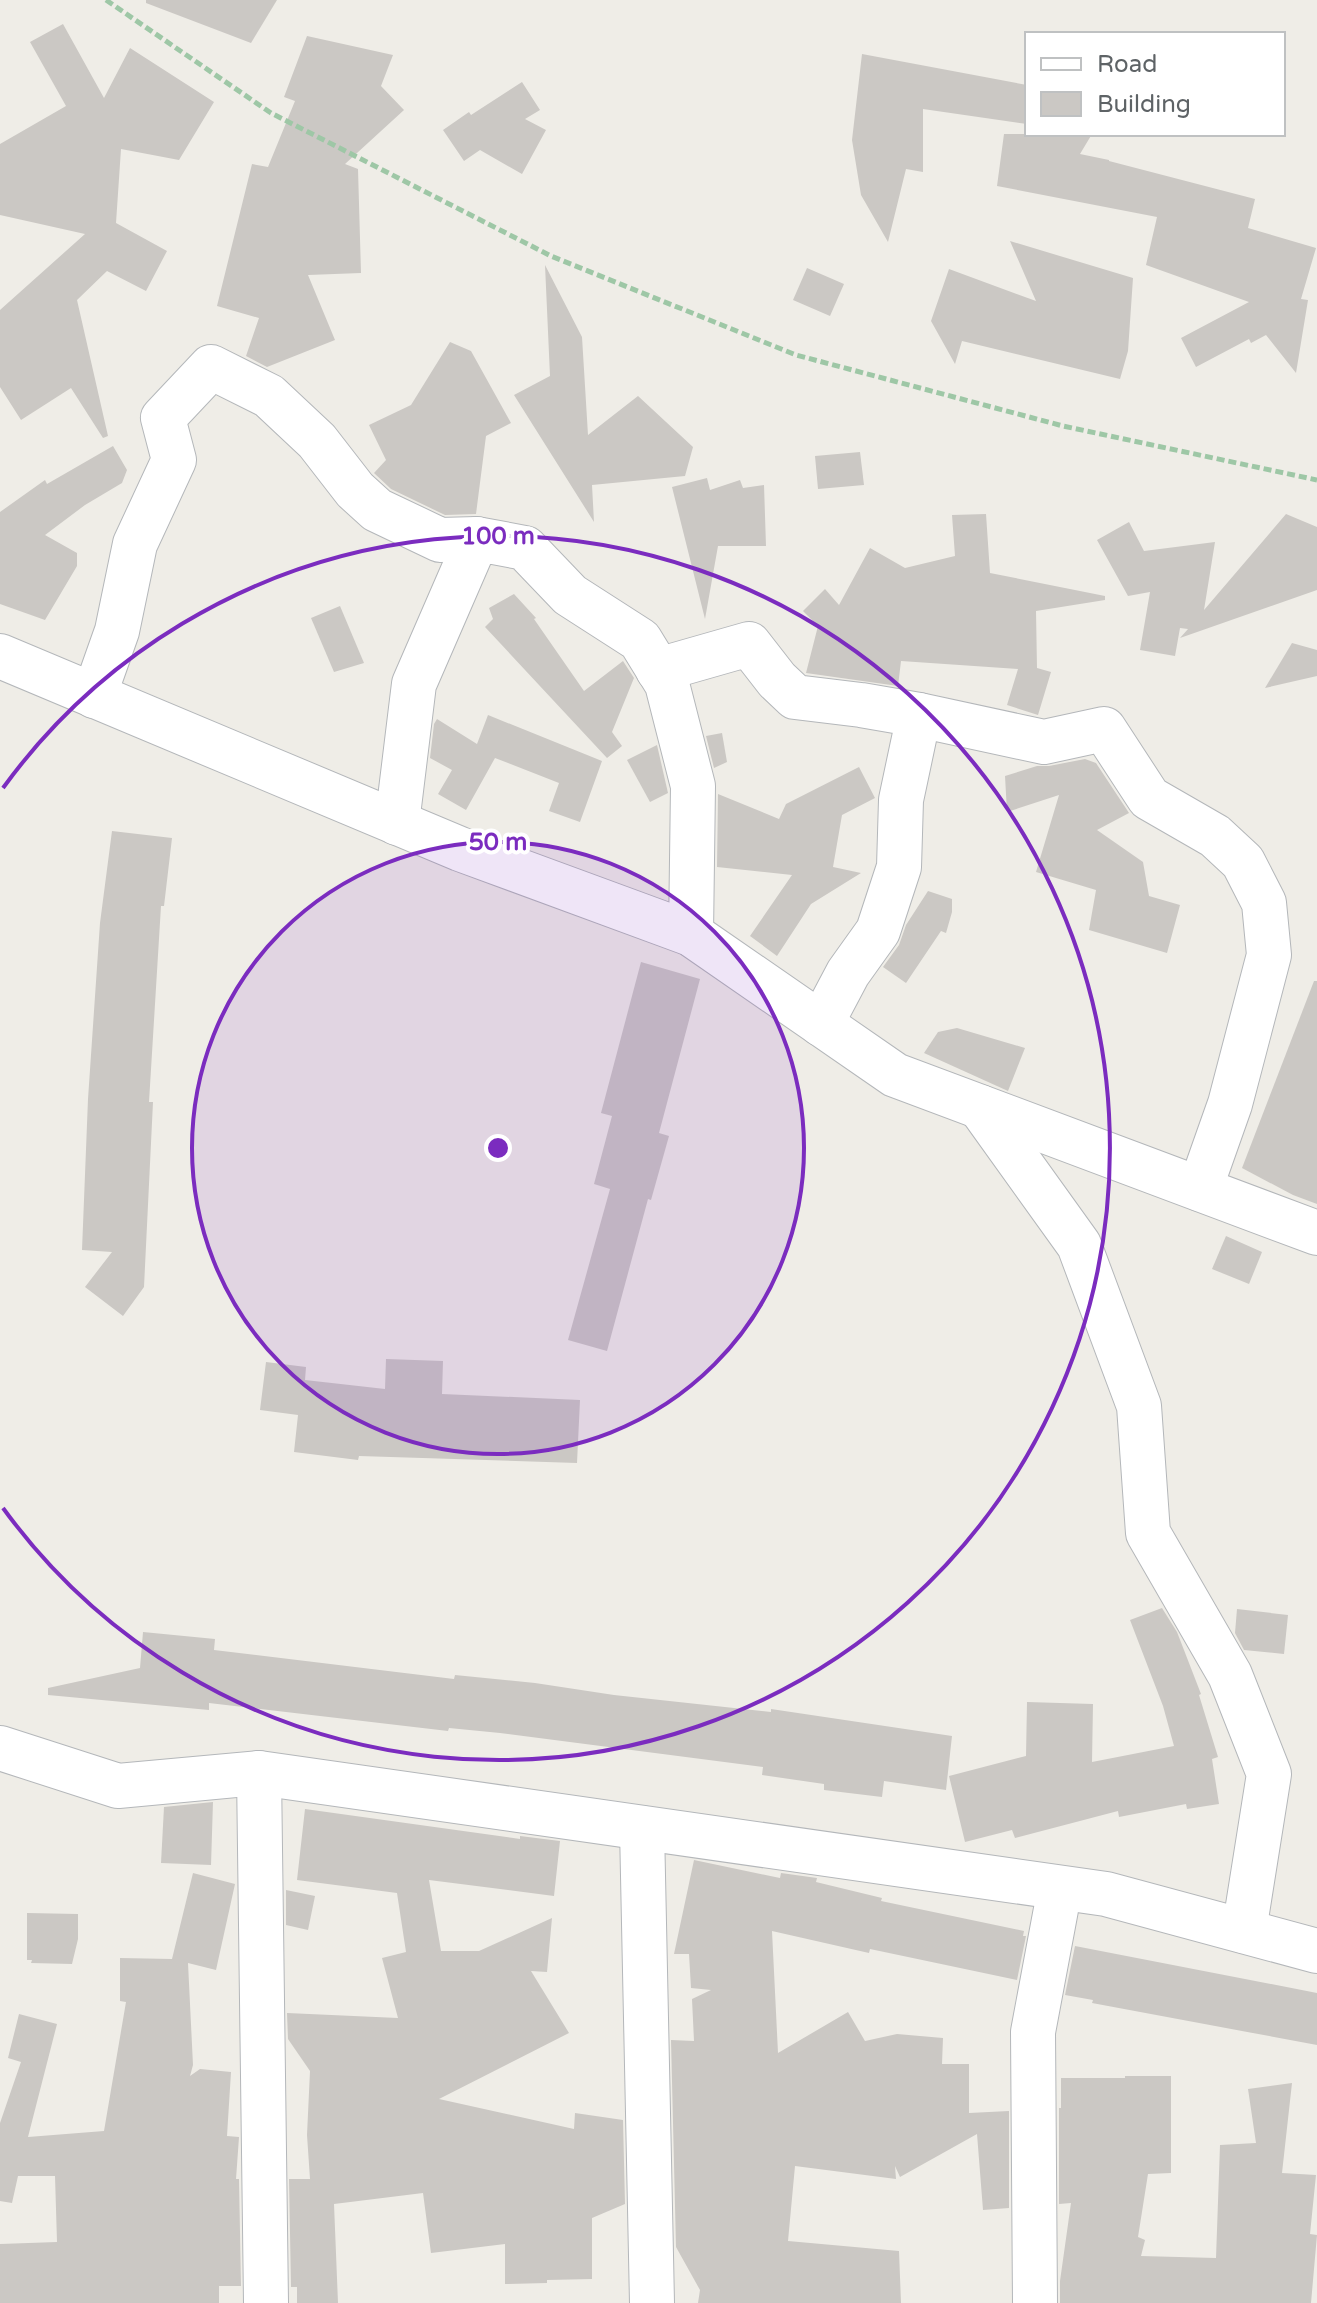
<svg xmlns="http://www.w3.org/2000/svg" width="1317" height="2303" font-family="'Varela Round',sans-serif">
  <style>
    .building { fill: #cbc8c4 }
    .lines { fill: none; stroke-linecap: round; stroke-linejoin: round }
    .minor-casing { stroke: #b4b7ba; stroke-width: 46 }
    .path { stroke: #9ec7a6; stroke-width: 5; stroke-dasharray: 8 4; stroke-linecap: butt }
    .minor { stroke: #fff; stroke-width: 44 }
    .ring { fill: none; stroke: #7b2cbf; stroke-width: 4 }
    .centre { fill: #7b2cbf; stroke: #fff; stroke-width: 4 }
    .ring-label { font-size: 24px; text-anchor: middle; font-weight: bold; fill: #7b2cbf; stroke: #fff; stroke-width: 8; stroke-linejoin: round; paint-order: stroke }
  </style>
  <rect width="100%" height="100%" fill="#efede7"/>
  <g class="building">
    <polygon points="146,0 277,0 251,43 146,3"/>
    <polygon points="63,24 104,98 130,48 214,102 179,160 121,149 116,223 167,251 146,291 107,271 77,300 108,436 103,438 71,388 21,420 0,387 0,310 85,234 0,215 0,144 66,106 30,42"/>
    <polygon points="307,36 393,55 381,86 404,110 345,164 358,169 361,273 308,275 335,340 267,367 246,356 259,318 217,306 252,164 268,167 295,101 284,97"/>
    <polygon points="862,54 1027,85 1027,124 923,109 923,172 906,169 888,242 861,195 852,140"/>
    <polygon points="522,82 540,110 525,119 546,130 522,174 480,150 464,161 443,130 469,112 471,115"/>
    <polygon points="1004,134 1092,134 1080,154 1109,160 1109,161 1255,199 1248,228 1316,248 1301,299 1308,300 1296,373 1266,335 1251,343 1249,339 1196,367 1181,338 1249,302 1146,265 1157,217 997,186"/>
    <polygon points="1010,241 1133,278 1128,351 1120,379 962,341 955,364 931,321 949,269 1036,301"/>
    <polygon points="545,265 582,337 588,435 638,396 693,447 685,476 592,485 594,522 514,395 550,376"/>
    <polygon points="807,268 844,284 830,316 793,300"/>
    <polygon points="450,342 471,351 511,423 486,436 476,514 445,515 391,489 374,473 386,460 369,425 411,405"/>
    <polygon points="113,446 127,470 122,483 85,505 45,535 77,553 77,566 45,620 0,604 0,512 45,480 47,484"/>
    <polygon points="860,452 864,485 818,489 815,456"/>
    <polygon points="707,478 710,490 740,480 743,488 764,485 766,546 718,546 705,619 672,487"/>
    <polygon points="986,514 990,573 1105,596 1105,600 1036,611 1037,668 1051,672 1038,715 1007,705 1018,669 901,661 898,686 806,673 818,626 803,611 825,589 839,605 870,548 905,568 955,556 952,515"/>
    <polygon points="1286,514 1317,527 1317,590 1180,638 1188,629 1180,628 1175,656 1140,650 1150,592 1128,596 1097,540 1129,522 1144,551 1215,542 1204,610"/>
    <polygon points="514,594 536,618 534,619 584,691 623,661 634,678 612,732 622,746 607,758 485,627 493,619 489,608"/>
    <polygon points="340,606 364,663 334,672 311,618"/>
    <polygon points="1292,643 1317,650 1317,676 1265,688"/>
    <polygon points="488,715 602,761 580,822 549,811 559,783 495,758 466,810 438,794 452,770 430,758 434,724 437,719 477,744"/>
    <polygon points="722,733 727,762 714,768 706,736"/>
    <polygon points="657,745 668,793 650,802 627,760"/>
    <polygon points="1085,759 1096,763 1129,813 1097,830 1143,862 1149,896 1180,905 1167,953 1089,930 1096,890 1036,872 1059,795 1007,812 1005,776 1037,766 1049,766"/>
    <polygon points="859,767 875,798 842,815 833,867 861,873 811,904 777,956 750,936 792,875 717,867 718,794 779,819 786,804"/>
    <polygon points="112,831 172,838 164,906 161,906 149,1102 153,1102 144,1287 123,1316 85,1287 112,1252 82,1250 88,1099 100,923"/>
    <polygon points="928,891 952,899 952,912 946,933 941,931 906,983 883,967 899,945 906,925"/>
    <polygon points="641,962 700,979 659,1133 669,1136 651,1200 648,1199 607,1351 568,1340 610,1189 594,1184 612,1116 601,1113"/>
    <polygon points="1314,981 1317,981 1317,1204 1293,1195 1242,1168"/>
    <polygon points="957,1028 1025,1048 1008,1091 924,1053 938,1032"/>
    <polygon points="1226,1236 1262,1252 1249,1284 1212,1269"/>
    <polygon points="386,1359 443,1361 442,1394 580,1400 577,1463 359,1456 358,1460 294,1452 298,1415 260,1410 266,1362 306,1367 305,1380 385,1389"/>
    <polygon points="1162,1608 1177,1632 1201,1694 1199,1695 1218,1757 1212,1759 1219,1804 1187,1809 1186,1804 1119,1817 1118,1811 1015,1838 1012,1830 965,1842 949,1776 1026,1756 1027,1702 1093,1704 1092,1762 1174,1746 1163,1706 1130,1620"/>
    <polygon points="1237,1609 1288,1615 1284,1654 1244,1650 1235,1633"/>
    <polygon points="143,1632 215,1639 214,1650 454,1679 455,1675 535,1683 614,1695 771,1712 771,1709 952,1736 946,1790 884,1781 882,1797 824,1790 824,1784 762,1775 763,1767 500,1733 449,1728 448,1731 209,1703 209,1710 48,1695 48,1688 140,1668"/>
    <polygon points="213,1802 211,1865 161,1863 164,1807"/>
    <polygon points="305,1809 520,1839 520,1836 560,1841 554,1896 429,1880 441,1951 479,1951 552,1918 547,1972 531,1971 569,2033 439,2099 574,2129 575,2113 623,2120 625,2204 592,2218 592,2279 547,2280 547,2283 505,2284 505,2244 431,2253 423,2193 334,2204 338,2303 297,2303 297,2287 291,2287 289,2179 310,2179 307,2135 310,2071 288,2039 287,2013 398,2018 382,1958 406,1952 397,1893 297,1880"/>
    <polygon points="694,1860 780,1878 781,1873 817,1878 816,1882 882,1898 881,1901 1024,1931 1023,1936 1026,1936 1017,1980 870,1949 869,1953 772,1931 778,2053 848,2012 865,2041 897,2034 943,2038 942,2064 969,2064 969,2113 1009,2111 1009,2208 983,2210 977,2134 900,2177 895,2166 896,2179 795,2166 788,2241 899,2251 901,2303 698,2303 700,2290 676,2247 671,2040 694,2041 692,1999 711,1990 691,1988 689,1954 674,1954"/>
    <polygon points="193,1873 235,1884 216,1970 188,1963 193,2065 190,2076 200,2069 231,2072 227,2136 239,2137 236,2179 239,2179 241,2286 219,2286 219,2303 0,2303 0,2244 57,2242 55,2176 18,2176 12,2203 0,2201 0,2123 21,2062 8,2058 19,2014 57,2024 28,2137 104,2131 126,2002 120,2001 120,1958 172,1959"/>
    <polygon points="286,1890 315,1896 308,1930 286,1925"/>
    <polygon points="27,1913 78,1914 78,1939 72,1964 31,1963 32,1960 27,1960"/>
    <polygon points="1075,1946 1317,1993 1317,2045 1092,2003 1093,2000 1065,1995"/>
    <polygon points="1125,2076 1171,2076 1171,2173 1148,2174 1138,2237 1145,2240 1141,2256 1216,2258 1220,2145 1256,2143 1248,2089 1292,2083 1282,2173 1316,2175 1310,2234 1317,2235 1311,2303 1060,2303 1060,2281 1071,2203 1059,2204 1059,2108 1061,2108 1061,2078 1125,2078"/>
  </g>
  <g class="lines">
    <g class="minor-casing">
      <g id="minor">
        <polyline points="0,656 460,849 691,934 895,1075 1317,1233"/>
        <polyline points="658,670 749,644 777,680 795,697 861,705 919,715 901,800 899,867 878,931 848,973 821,1024"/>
        <polyline points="94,696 117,631 135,544 174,460 163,418 211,367 269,396 317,441 355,490 377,510 440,540 477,539"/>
        <polyline points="919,715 1044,742 1104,729 1149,798 1215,836 1243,862 1264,903 1269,955 1230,1104 1200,1189"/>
        <polyline points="397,823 414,684 477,539 525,548 570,595 640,640 667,684 693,786 691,934"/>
        <polyline points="980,1107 1079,1245 1139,1406 1148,1533 1230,1675 1269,1774 1244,1931"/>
        <polyline points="0,1748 118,1786 259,1773 1106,1894 1317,1951"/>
        <polyline points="259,1773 266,2303"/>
        <polyline points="642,1828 652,2303"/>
        <polyline points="1035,2303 1033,2032 1060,1888"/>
      </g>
    </g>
    <polyline class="path" points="106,0 271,113 551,256 796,355 1063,426 1317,480"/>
    <use href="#minor" class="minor"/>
  </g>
  <circle cx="498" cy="1148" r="306" fill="#7b2cbf" fill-opacity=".12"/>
  <g class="ring">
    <circle cx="498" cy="1148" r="306"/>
    <path d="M3 788A612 612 0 1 1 3 1508"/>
  </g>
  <circle cx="498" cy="1148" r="12" class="centre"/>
  <g class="ring-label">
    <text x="498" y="544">100 m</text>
    <text x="498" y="850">50 m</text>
  </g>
  <rect x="1025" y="32" width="260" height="104" fill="#ffffff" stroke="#bfc1c2" stroke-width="2"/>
  <rect x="1041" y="58" width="40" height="12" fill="#ffffff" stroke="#bfc1c2" stroke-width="2"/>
  <text x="1097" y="72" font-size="24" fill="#5e6366">Road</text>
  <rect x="1041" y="92" width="40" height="24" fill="#cbc8c4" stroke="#bfc1c2" stroke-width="2"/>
  <text x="1097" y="112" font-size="24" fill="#5e6366">Building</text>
</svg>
